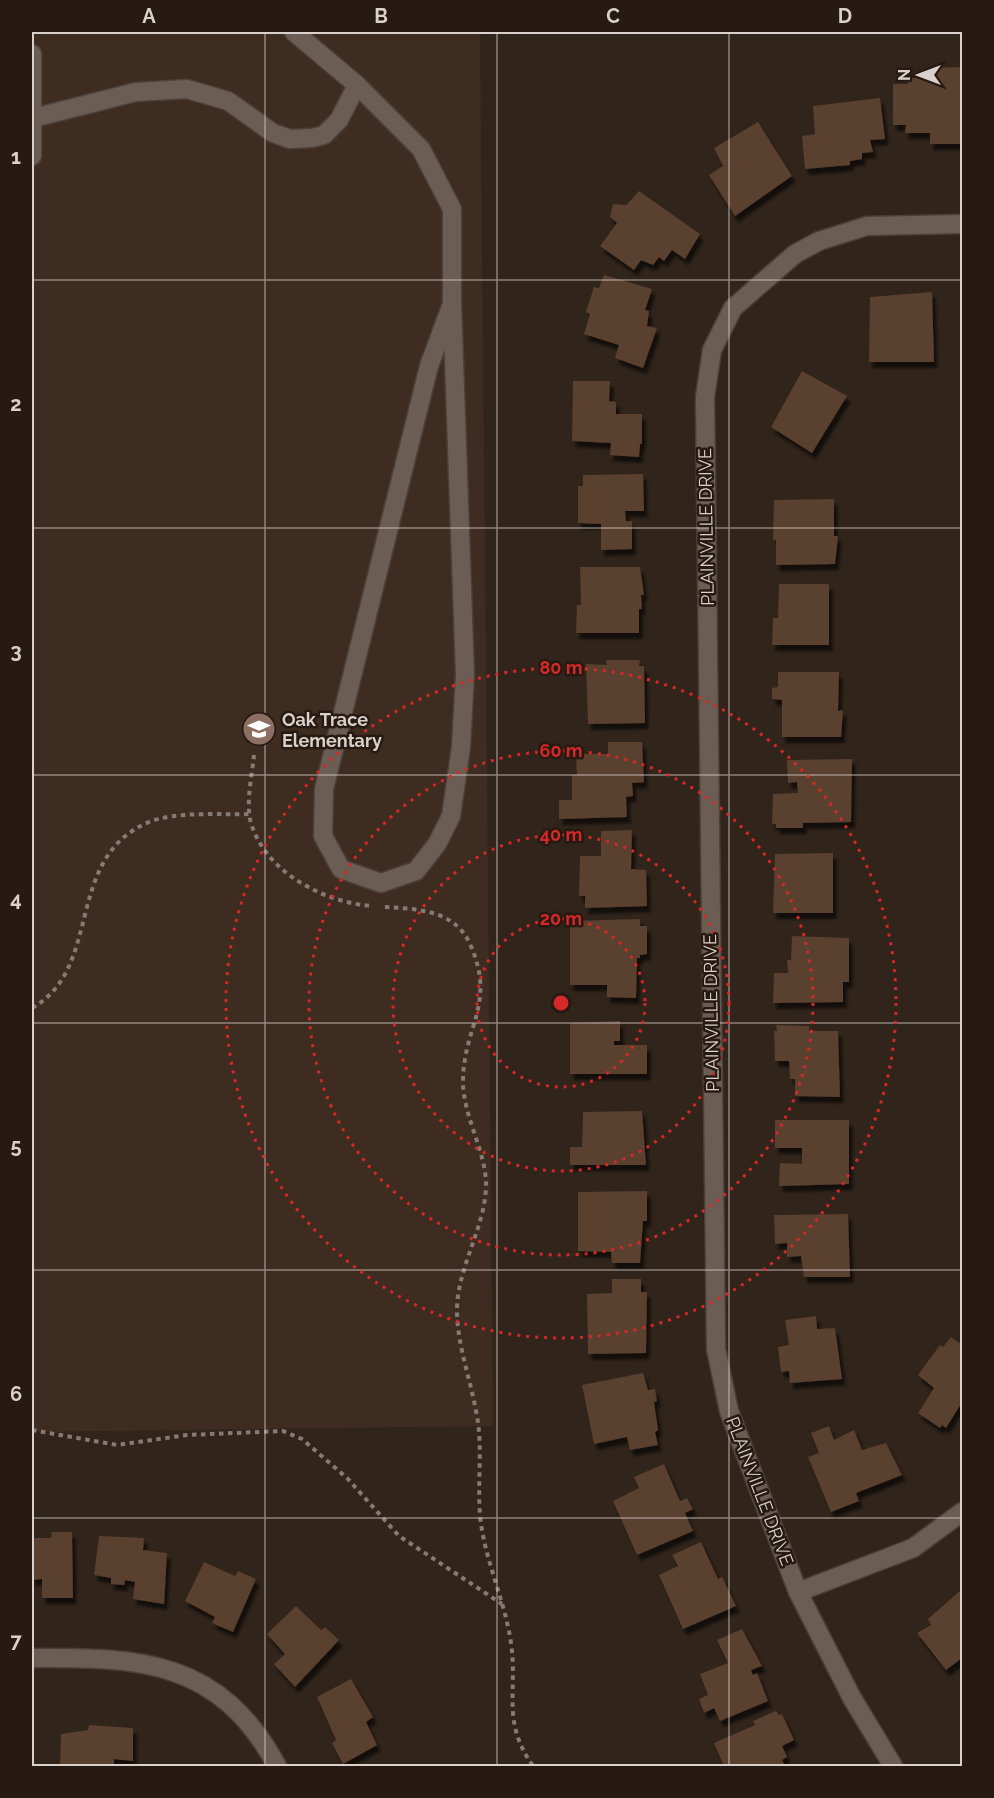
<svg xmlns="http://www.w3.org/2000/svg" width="994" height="1798" font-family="Raleway,sans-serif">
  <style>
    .built { fill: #3e2c20 }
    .building { fill: #5a3f2d; filter: url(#shadow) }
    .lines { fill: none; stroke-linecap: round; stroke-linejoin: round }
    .minor-casing { stroke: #4a4039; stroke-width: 21 }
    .path { stroke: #867b74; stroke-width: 4; stroke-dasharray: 4.5 4.5; stroke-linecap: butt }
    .minor { stroke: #6b5d53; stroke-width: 18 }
    .grid { fill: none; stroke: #dad1cc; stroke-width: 1.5; stroke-opacity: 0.55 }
    .ring { fill: none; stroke: #d62828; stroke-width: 3; stroke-dasharray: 3 6 }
    .labels { text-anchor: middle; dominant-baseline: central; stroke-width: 5; stroke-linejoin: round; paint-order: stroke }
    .street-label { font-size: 18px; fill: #dad1cc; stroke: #261a12 }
    .poi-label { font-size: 18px; font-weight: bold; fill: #dad1cc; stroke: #261a12; text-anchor: start }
    .centre { fill: #d62828; stroke: #261a12; stroke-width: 3 }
    .ring-label { font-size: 18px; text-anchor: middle; font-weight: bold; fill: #d62828; stroke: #261a12; stroke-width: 5; stroke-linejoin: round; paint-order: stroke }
    .neatline { fill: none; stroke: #dad1cc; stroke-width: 2 }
    .grid-label { font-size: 20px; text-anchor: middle; font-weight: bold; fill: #dad1cc }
  </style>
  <defs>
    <filter id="shadow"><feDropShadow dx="3.5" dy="6" stdDeviation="1.5" flood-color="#0009"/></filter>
  </defs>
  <rect width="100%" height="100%" fill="#30241b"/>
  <polygon class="built" points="32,32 480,32 493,1426 32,1432"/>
  <g class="building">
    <polygon points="961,67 962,142 960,144 930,144 930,133 905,133 906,125 893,125 893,84 908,84 909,78 929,78 930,68"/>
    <polygon points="880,98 885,139 870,140 873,152 862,153 862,159 850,161 850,165 805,169 802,136 815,134 813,106"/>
    <polygon points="758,122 792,176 735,216 709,175 723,166 714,148"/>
    <polygon points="639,191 700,234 685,259 672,250 664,261 659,257 653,265 641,260 634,270 600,246 617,223 610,217 613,204 626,205"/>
    <polygon points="604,275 652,289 645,310 649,311 647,326 657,328 643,368 615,358 619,345 584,334 590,314 586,312 594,287 599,288"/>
    <polygon points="932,292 934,362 869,362 870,297"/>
    <polygon points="802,371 847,396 812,453 771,427"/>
    <polygon points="573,381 610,381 609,401 616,402 616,414 642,414 642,444 640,444 639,457 610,455 611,443 572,441"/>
    <polygon points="643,474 644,511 625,511 626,521 632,521 632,549 601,550 601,524 578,523 578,486 583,486 583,475"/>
    <polygon points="834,499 834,536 838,536 835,564 776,565 776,540 773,540 774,500"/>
    <polygon points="580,567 640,567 644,595 641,595 642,609 639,609 639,633 576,633 577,605 581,605"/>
    <polygon points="779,584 829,584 829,645 772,645 773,618 778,618"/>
    <polygon points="606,660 640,660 639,666 644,666 645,723 588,724 586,664 607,665"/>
    <polygon points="778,672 839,672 838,711 843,710 841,737 782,737 782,700 772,699 772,688 778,687"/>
    <polygon points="608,742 642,742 644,782 632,783 633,796 626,797 627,817 559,819 559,800 572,800 572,775 577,775 576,754 608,754"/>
    <polygon points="852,759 851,822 803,823 803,828 776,828 776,824 772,824 773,794 798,793 797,782 788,783 787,760"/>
    <polygon points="632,830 631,869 646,870 647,906 585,908 585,896 579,896 580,856 601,856 601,831"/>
    <polygon points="833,853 833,913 773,913 775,854"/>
    <polygon points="640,919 640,926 647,926 647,954 640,955 640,958 637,958 636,998 607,997 607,985 570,985 570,921"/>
    <polygon points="792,936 849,938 849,982 843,982 843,1002 773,1003 774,973 788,973 787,960 791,960"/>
    <polygon points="620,1021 620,1041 614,1041 614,1045 647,1045 647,1074 570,1074 570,1023"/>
    <polygon points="776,1025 809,1026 809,1031 838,1031 840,1097 795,1096 795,1079 790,1079 789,1061 775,1061 774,1031 777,1031"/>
    <polygon points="642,1111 646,1165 570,1165 570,1147 582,1147 583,1112"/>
    <polygon points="775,1120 849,1120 849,1184 779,1186 780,1163 802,1164 802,1148 775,1148"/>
    <polygon points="647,1191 647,1221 643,1221 640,1263 612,1263 611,1252 578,1251 578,1192"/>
    <polygon points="848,1214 850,1277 804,1277 801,1256 787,1257 787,1243 775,1244 774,1215"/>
    <polygon points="612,1279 641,1279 641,1292 647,1292 646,1353 588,1354 587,1294 612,1293"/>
    <polygon points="816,1316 817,1329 835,1328 842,1379 790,1383 789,1371 781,1372 778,1347 789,1345 785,1320"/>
    <polygon points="951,1337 962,1345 962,1402 946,1428 942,1425 940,1428 918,1413 934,1388 918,1375 940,1345 943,1347"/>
    <polygon points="643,1373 648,1390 655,1389 657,1401 654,1402 658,1430 655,1432 658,1445 630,1450 627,1437 594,1444 582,1385"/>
    <polygon points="829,1426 834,1440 854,1430 862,1450 886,1443 902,1475 856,1493 859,1501 831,1512 808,1457 819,1453 811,1433"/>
    <polygon points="664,1464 680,1501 687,1498 693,1509 685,1513 693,1531 637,1555 613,1501 639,1488 634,1477"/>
    <polygon points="52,1532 72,1532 73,1598 42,1598 42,1579 32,1580 32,1538 51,1538"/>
    <polygon points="99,1536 144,1538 143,1550 167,1553 164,1604 133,1599 135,1582 125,1580 124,1585 111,1584 111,1578 94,1575"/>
    <polygon points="701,1542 718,1579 722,1577 736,1606 683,1629 659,1575 678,1566 672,1555"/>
    <polygon points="204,1562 235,1576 238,1571 256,1579 233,1632 212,1623 215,1617 185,1601"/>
    <polygon points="962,1589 962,1658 946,1670 917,1633 931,1625 928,1619"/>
    <polygon points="296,1606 321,1630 325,1627 339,1640 295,1687 274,1664 285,1654 267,1634"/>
    <polygon points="742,1629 762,1666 751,1670 753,1675 757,1673 768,1701 720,1721 714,1708 704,1713 699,1699 708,1695 700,1674 728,1663 717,1640"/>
    <polygon points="351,1679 373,1717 366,1722 377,1745 343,1764 332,1743 336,1740 317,1697"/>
    <polygon points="776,1711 779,1715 782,1714 794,1740 782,1746 787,1757 782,1760 785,1766 724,1766 714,1743 755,1725 753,1721"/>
    <polygon points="89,1725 133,1728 133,1761 114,1759 114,1766 60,1766 61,1734 88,1730"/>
  </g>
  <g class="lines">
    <g class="minor-casing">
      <g id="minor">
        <polyline points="294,32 357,85 421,149 452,209 452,304 465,674 461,747 451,816 437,844 416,871 381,883 341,869 323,836 324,789 429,366 452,304"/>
        <polyline points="32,54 32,156"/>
        <polyline points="33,118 136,92 187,89 228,101 273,133 290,139 312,138 324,135 339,120 357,85"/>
        <polyline points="798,1592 913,1548 962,1512"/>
        <path d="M 32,1658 C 140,1657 220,1660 277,1766"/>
        <polyline points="893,1766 852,1698 798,1592 729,1411 716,1349 705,397 712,350 733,308 795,254 819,241 867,226 962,224"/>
      </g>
    </g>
    <g class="path">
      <path d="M 254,755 C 252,777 244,808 253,829 C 271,875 325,902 371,906"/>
      <path d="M 385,907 C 417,909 455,910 470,944 C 497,1004 463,1026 463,1082 C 463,1115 486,1153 486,1184 C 486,1228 456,1268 457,1313 C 458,1347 470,1378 476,1411 C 484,1448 476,1487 481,1524 C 487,1565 505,1602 511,1643 C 518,1692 501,1721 533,1766"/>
      <path d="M 32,1008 C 104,968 63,858 149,822 C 176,811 221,815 250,814"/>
      <polyline points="32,1430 117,1445 187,1435 283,1431 302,1439 347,1478 399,1536 502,1604"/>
    </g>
    <use href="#minor" class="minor"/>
  </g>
  <path class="grid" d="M 265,32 L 265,1766M 497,32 L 497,1766M 729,32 L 729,1766M 32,280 L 962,280M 32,528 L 962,528M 32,775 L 962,775M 32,1023 L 962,1023M 32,1270 L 962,1270M 32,1518 L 962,1518"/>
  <g class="ring">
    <circle cx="561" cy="1003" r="84"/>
    <circle cx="561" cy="1003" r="168"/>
    <circle cx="561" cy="1003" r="252"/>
    <circle cx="561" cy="1003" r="335"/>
  </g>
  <defs>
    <g id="school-disc" transform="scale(1.725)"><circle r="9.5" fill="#8d6e63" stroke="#261a12"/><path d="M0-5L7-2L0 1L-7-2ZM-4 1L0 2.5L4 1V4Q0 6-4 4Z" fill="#fff"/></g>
  </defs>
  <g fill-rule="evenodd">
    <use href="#school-disc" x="259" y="729"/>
  </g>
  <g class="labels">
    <g class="street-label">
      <text transform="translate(706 527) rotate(-91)">PLAINVILLE DRIVE</text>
      <text transform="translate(711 1013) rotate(-91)">PLAINVILLE DRIVE</text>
      <text transform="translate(760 1491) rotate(69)">PLAINVILLE DRIVE</text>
    </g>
    <g class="poi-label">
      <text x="282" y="719">Oak Trace<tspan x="282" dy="21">Elementary</tspan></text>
    </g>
  </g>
  <circle cx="561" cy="1003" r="9" class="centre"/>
  <g class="ring-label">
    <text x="561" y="674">80 m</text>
    <text x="561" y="757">60 m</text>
    <text x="561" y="841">40 m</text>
    <text x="561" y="925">20 m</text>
  </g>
  <rect width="994" height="1798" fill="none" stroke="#261a12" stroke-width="66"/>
  <g transform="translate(919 75) rotate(270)" stroke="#261a12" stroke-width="4.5" paint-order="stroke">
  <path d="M0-4.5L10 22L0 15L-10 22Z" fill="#dad1cc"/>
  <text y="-9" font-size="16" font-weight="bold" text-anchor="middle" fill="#dad1cc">N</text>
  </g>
  <rect x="33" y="33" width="928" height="1732" class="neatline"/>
  <g class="grid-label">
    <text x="149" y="23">A</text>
    <text x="381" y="23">B</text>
    <text x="613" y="23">C</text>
    <text x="845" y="23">D</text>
    <text x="16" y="164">1</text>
    <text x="16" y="411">2</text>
    <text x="16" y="658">3</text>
    <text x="16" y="906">4</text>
    <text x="16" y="1153">5</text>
    <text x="16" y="1401">6</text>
    <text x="16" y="1648">7</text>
  </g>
</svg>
